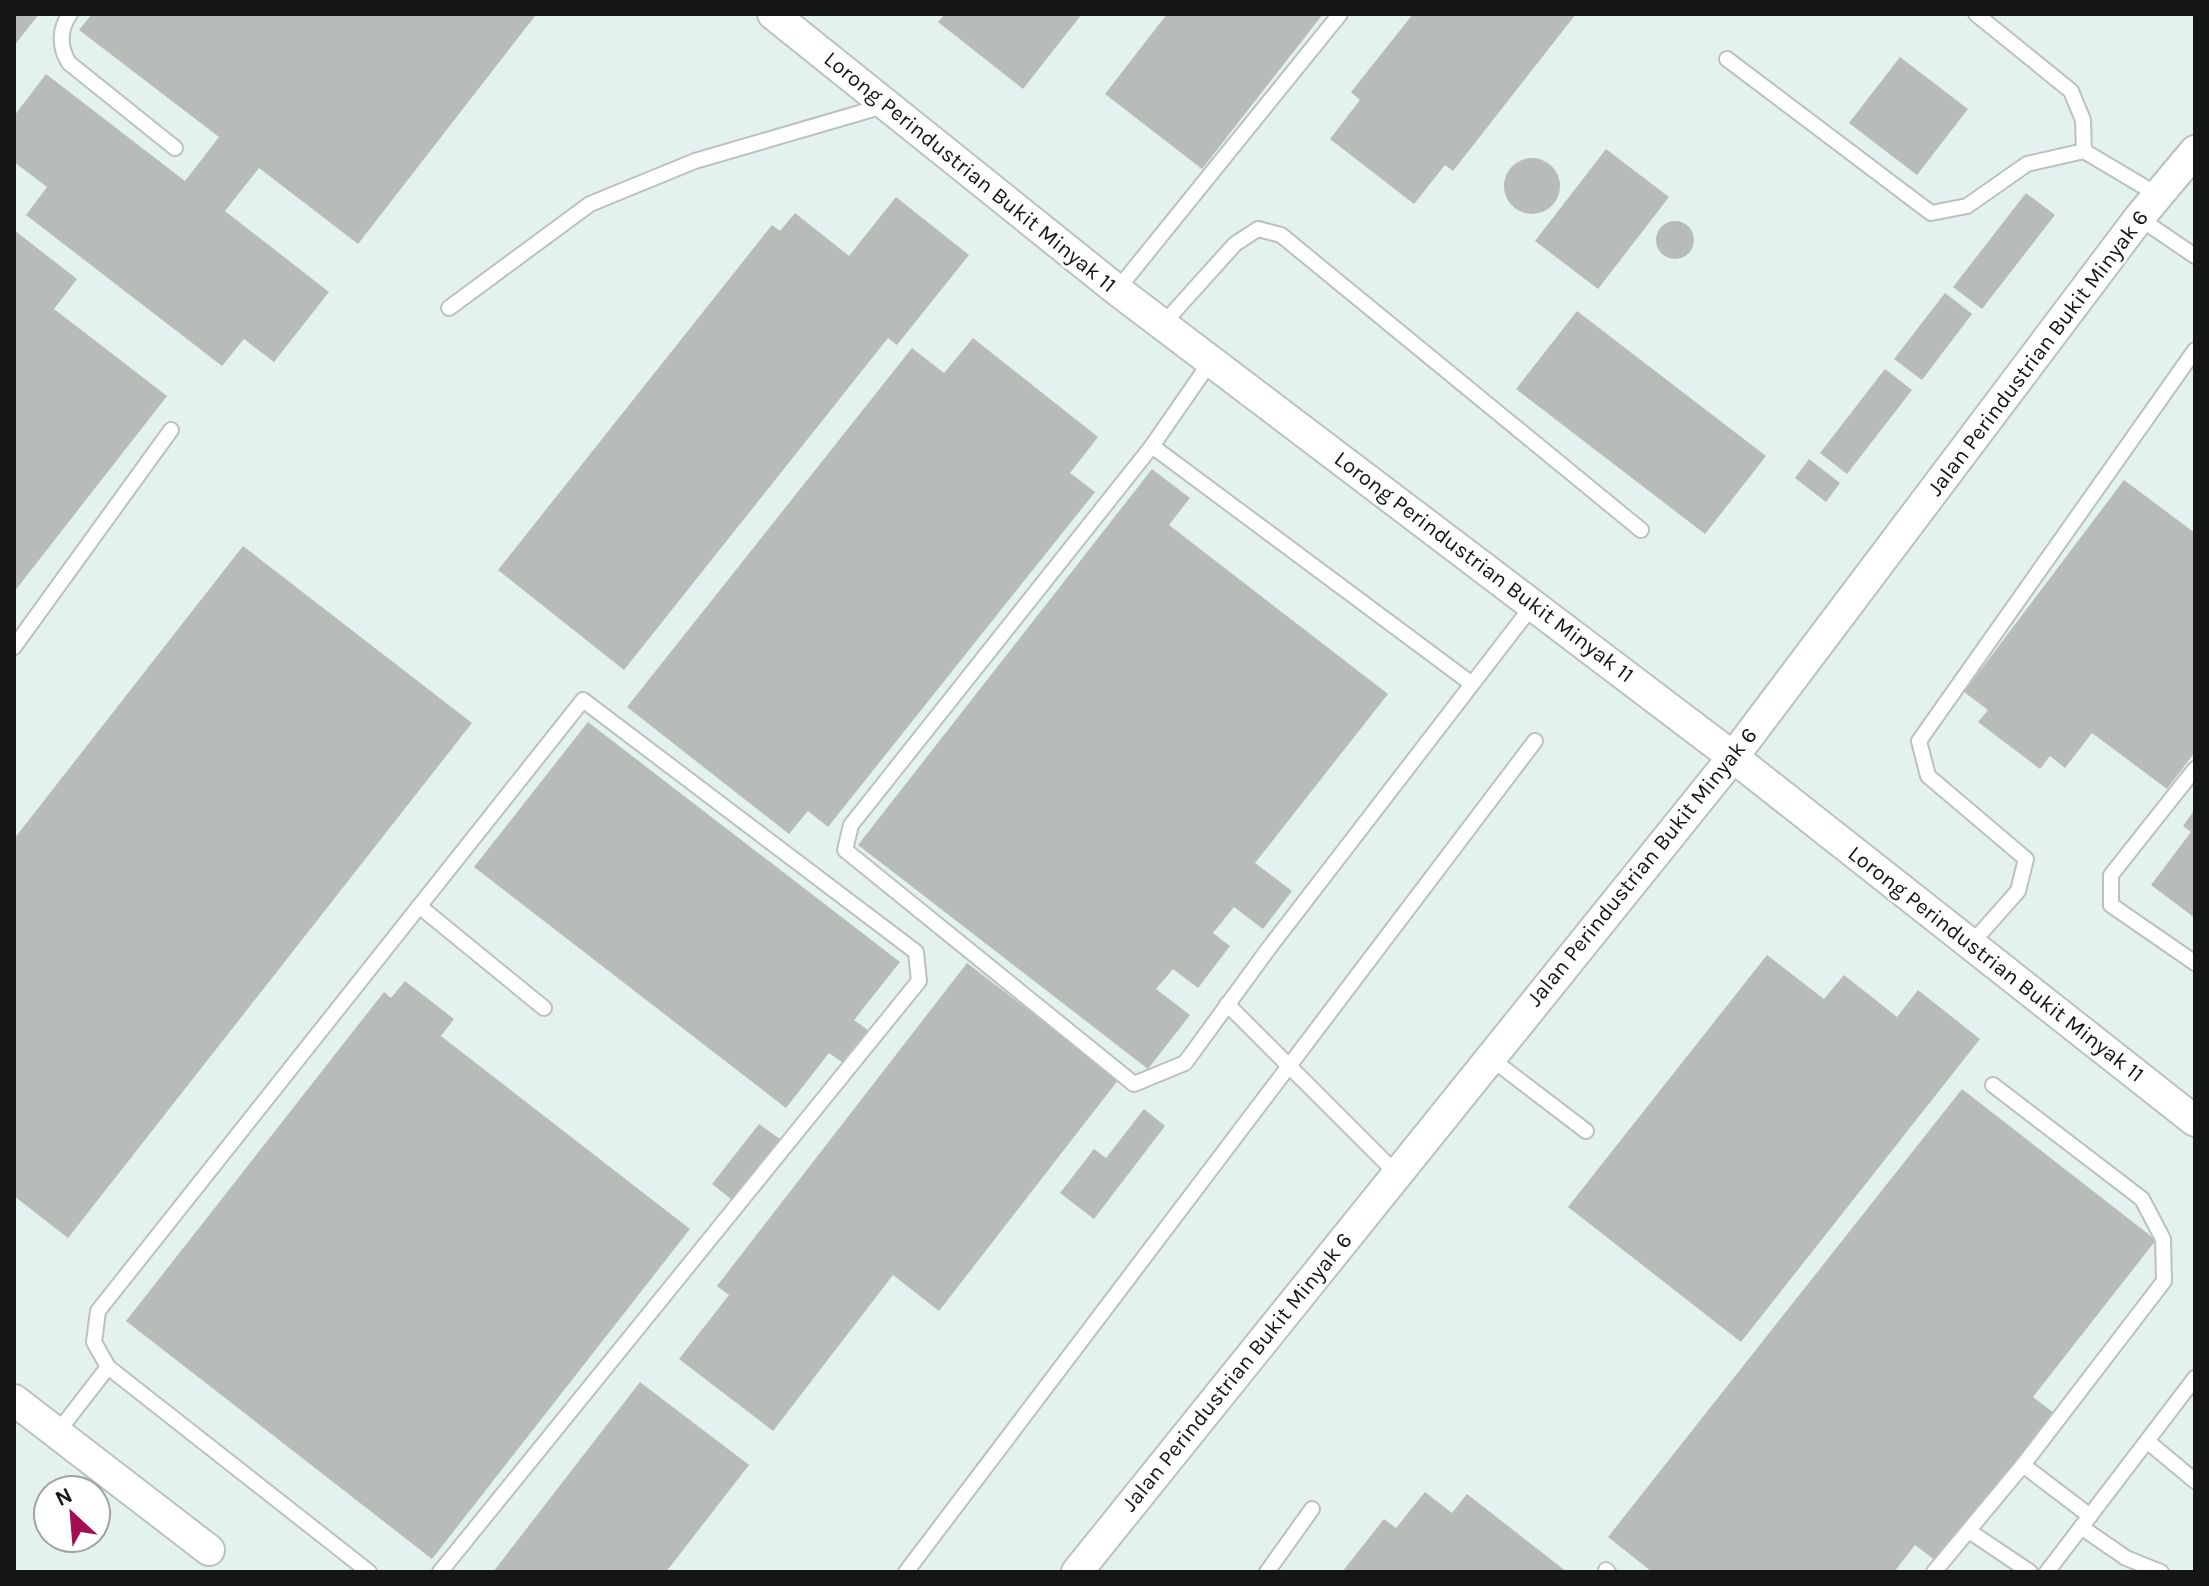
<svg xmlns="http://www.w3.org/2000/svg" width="2209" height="1586" font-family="Karla,sans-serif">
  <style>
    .built { fill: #e4f2ef; fill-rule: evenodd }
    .building { fill: #b8bcb8 }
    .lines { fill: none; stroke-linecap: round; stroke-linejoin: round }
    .lane-casing { stroke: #bbc1bf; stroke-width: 18 }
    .street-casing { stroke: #bbc1bf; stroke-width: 34 }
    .lane { stroke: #fff; stroke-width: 14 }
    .street { stroke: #fff; stroke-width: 30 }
    .labels { text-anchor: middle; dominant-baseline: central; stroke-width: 6; stroke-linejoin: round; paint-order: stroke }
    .street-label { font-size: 22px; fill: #141616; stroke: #fff }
  </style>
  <rect width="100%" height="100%" fill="#f7fdfb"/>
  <path class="built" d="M 14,14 L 2195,14 L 2195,1572 L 14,1572 ZM 48,1490 L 96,1490 L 96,1538 L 48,1538 Z"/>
  <g class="building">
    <polygon points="14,14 39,14 14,46"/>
    <polygon points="92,14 532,14 535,16 358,244 259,168 225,211 329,292 274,362 244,339 222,366 26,215 47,187 14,162 14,116 46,74 185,181 219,137 79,30"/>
    <polygon points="945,14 1082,14 1023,89 938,22"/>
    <polygon points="1167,14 1323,14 1202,169 1105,94"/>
    <polygon points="1413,14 1576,14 1453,171 1445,165 1414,204 1330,139 1360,100 1351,92"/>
    <polygon points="1900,57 1968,109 1917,175 1849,123"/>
    <polygon points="1606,149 1669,197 1598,289 1535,241"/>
    <circle cx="1532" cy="186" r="28"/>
    <polygon points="2026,193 2055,215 1982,309 1953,287"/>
    <polygon points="896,197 969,255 897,345 888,338 624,670 498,570 772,225 780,231 795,213 849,256"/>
    <circle cx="1675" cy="240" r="19"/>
    <polygon points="14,230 77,279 54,309 167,396 14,592"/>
    <polygon points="1945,293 1972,314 1922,380 1894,359"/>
    <polygon points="1577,311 1766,456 1705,534 1516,389"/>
    <polygon points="973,338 1098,437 1070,473 1095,492 828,827 808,811 789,834 627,707 912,348 944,373"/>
    <polygon points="1885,369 1912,390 1847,474 1820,453"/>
    <polygon points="1809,459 1840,483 1826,502 1795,478"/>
    <polygon points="1152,469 1190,498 1169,525 1388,694 1255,863 1292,891 1263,929 1234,907 1213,933 1230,946 1198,988 1173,969 1156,989 1190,1015 1148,1069 858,845"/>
    <polygon points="2124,480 2195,533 2195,752 2167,789 2092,733 2065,768 2050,756 2040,769 1978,722 1988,710 1964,692"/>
    <polygon points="243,546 472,723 68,1238 14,1196 14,839"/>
    <polygon points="588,722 900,962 854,1020 868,1030 842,1062 829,1053 786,1108 474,867"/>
    <polygon points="2195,809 2195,918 2151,885 2191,832 2183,826"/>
    <polygon points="1767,955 1824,999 1844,975 1897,1017 1918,990 1980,1039 1741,1342 1568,1207"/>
    <polygon points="967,963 1119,1079 939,1311 893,1275 773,1431 679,1359 729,1295 717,1286"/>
    <polygon points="405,981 454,1019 441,1036 690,1229 432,1559 126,1321 384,992 391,998"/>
    <polygon points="1962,1089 2156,1240 2033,1397 2054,1413 1936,1561 1915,1545 1894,1572 1652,1572 1608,1537"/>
    <polygon points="1144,1109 1165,1126 1094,1219 1060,1193 1094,1149 1106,1158"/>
    <polygon points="759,1124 783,1141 736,1203 712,1184"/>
    <polygon points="640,1382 749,1465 666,1572 493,1572"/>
    <polygon points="1425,1492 1452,1513 1467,1494 1567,1572 1342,1572 1384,1519 1396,1528"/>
  </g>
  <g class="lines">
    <g class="lane-casing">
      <g id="lane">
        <path d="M 70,14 C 59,29 59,47 69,63 L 175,148"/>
        <polyline points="1976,14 2071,91 2083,120 2084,151 2158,195"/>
        <polyline points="1727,59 1931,213 1967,206 2027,164 2084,151"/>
        <polyline points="2139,218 2195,256"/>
        <polyline points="1117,290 1340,14"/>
        <polyline points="449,308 590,204 695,161 887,105"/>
        <polyline points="1163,324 1235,244 1258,229 1281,235 1641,530"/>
        <polyline points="1211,361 1152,446 851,825 845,850 1134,1084 1185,1063 1269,948 1533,605"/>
        <polyline points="1152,446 1472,684"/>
        <polyline points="14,647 171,430"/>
        <polyline points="2195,769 2111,875 2111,905 2195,963"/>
        <polyline points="419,906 544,1008"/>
        <polyline points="1971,944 2018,891 2026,859 1928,776 1919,741 2195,350"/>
        <polyline points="1227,1004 1396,1173"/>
        <polyline points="1489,1057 1586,1131"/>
        <polyline points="57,1433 108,1367"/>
        <polyline points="2147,1441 2195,1481"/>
        <polyline points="2023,1465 2090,1516"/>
        <polyline points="2081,1527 2126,1558 2161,1572"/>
        <polyline points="1969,1531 2030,1572"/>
        <polyline points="1606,1570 1608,1572"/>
        <polyline points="369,1572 108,1367 94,1342 98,1311 583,700 916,952 919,981 440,1572"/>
        <polyline points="906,1572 1535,741"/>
        <polyline points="1267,1572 1312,1509"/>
        <polyline points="1934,1572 2023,1465 2164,1281 2163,1239 2142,1199 1993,1085"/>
        <polyline points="2047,1572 2195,1378"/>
      </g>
    </g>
    <g class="street-casing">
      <g id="street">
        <polyline points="773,14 1117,290 1733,757 2195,1121"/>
        <polyline points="14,1400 209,1550"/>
        <polyline points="1077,1572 1733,757 2139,218 2195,151"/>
      </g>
    </g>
    <use href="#lane" class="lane"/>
    <use href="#street" class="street"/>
  </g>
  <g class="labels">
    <g class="street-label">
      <text transform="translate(970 172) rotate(39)">Lorong Perindustrian Bukit Minyak 11</text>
      <text transform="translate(2038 353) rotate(-53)">Jalan Perindustrian Bukit Minyak 6</text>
      <text transform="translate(1484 567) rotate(37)">Lorong Perindustrian Bukit Minyak 11</text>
      <text transform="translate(1642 867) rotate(-51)">Jalan Perindustrian Bukit Minyak 6</text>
      <text transform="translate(1996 964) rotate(38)">Lorong Perindustrian Bukit Minyak 11</text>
      <text transform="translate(1237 1372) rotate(-51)">Jalan Perindustrian Bukit Minyak 6</text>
    </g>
  </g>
  <rect width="2209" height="1586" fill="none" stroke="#141616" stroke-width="32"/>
  <g transform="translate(72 1514) rotate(334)"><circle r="38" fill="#ffffff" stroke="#a1a2a2" stroke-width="2"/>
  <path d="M0-6L14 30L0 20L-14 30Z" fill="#a20e51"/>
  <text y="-12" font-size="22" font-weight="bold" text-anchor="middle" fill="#141616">N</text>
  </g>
</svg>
